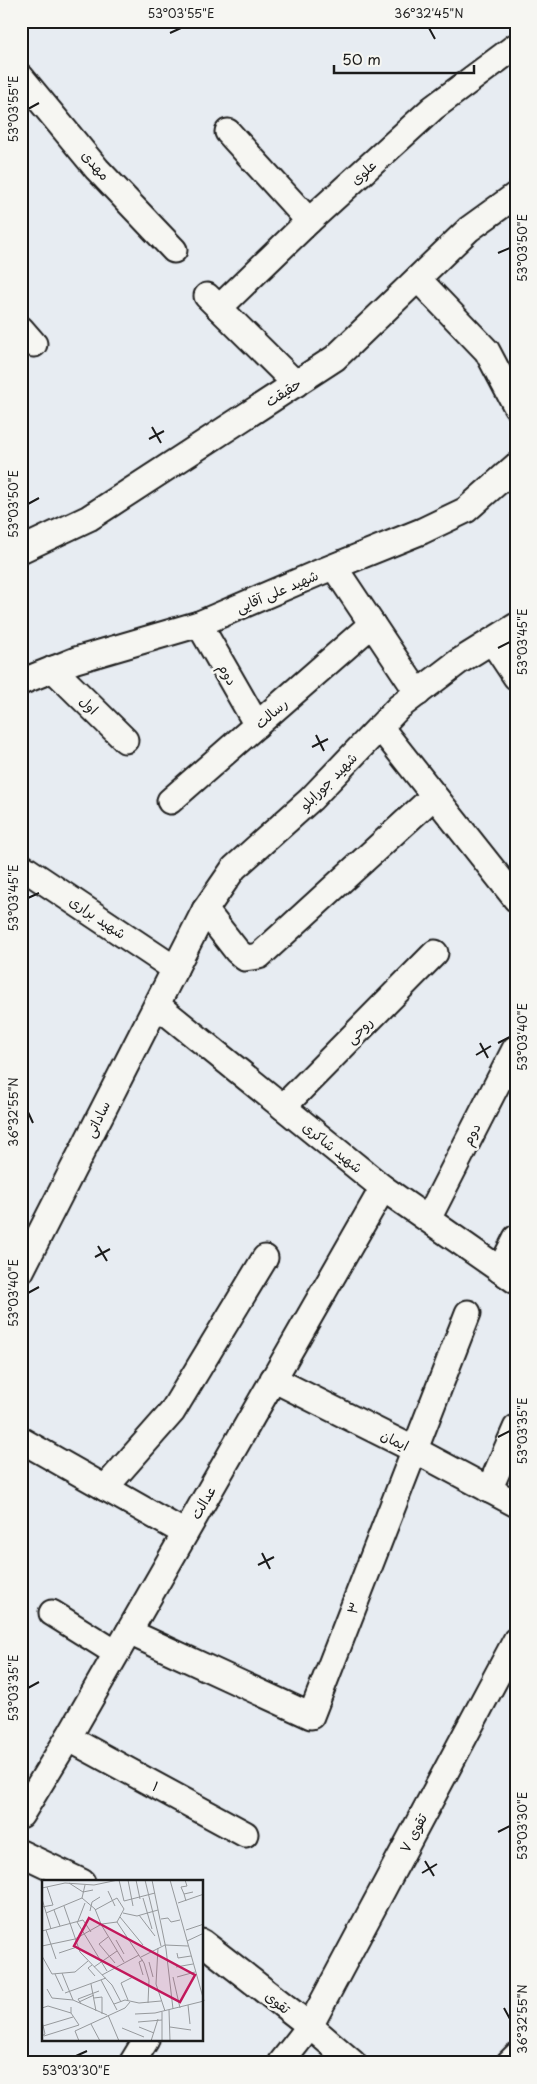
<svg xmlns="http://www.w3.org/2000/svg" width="537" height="2084" font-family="'Playpen Sans','Playpen Sans Arabic',sans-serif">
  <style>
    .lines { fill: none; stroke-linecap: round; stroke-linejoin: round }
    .minor-casing { stroke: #1c1c1c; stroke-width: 29 }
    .minor { stroke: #f6f6f2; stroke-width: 25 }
    .ticks { fill: none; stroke: #1c1c1c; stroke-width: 2 }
    .labels { text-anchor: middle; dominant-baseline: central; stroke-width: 5; stroke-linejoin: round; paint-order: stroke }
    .street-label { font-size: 14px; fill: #1c1c1c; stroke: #f6f6f2 }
    .inset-road { fill: none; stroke: #96999c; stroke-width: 1 }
    .view { fill: #c2185b; fill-opacity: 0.15; stroke: #c2185b; stroke-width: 2.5 }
    .inset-edge { fill: none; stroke: #1c1c1c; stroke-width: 2.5 }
    .neatline { fill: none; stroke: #1c1c1c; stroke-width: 2 }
    .ticks-label { font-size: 12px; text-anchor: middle; fill: #1c1c1c }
  </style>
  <rect width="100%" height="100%" fill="#e7ecf2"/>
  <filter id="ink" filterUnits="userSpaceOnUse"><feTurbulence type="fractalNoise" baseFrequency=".02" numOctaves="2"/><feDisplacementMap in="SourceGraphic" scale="10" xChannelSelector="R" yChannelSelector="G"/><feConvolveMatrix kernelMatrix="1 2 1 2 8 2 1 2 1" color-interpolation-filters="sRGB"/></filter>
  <g filter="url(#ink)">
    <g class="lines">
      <g class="minor-casing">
        <g id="minor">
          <polyline points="21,77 97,169 174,250"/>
          <polyline points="228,132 309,221"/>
          <polyline points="418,279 487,351 516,406"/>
          <polyline points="207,296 296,384"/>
          <polyline points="219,308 309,221 433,108 516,46"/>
          <polyline points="21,329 34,344"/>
          <polyline points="21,550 89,518 335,358 469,229 516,195"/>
          <polyline points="334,567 418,693"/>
          <polyline points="199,624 257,725"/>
          <polyline points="492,641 516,677"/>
          <polyline points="53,669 125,740"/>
          <polyline points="21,682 76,660 199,624 318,573 422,531 466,510 516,466"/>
          <polyline points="380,727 516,899"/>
          <polyline points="170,801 372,624"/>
          <polyline points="21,866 175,969"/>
          <polyline points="205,910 237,951 245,958 259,956 434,796"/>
          <polyline points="157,1005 383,1188 516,1281"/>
          <polyline points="283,1107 435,953"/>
          <polyline points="428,1219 515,1049"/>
          <polyline points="500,1270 516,1238"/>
          <polyline points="21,1271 205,910 234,868 311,799 399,707 458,662 516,626"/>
          <polyline points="273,1379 415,1450 516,1504"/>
          <polyline points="21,1440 185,1533"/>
          <polyline points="105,1488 172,1412 265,1258"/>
          <polyline points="489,1490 516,1428"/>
          <polyline points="52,1613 116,1653"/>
          <polyline points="129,1632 311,1716 468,1313"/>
          <polyline points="68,1738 245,1834"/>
          <polyline points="21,1815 68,1738 383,1188"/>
          <polyline points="21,1853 82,1882"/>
          <polyline points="202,1942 310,2026 353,2063"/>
          <polyline points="132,2063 146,2040"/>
          <polyline points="281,2063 310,2026 516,1640"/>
          <polyline points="509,2063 516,2056"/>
        </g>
      </g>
      <use href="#minor" class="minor"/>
    </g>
  </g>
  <path class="ticks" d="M 429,28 L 435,39M 170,33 L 181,28M 28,109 L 39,103M 498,253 L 510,248M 152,427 L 161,443M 149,439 L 164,431M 28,504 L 39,498M 498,648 L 510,642M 316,735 L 324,751M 312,747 L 328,739M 28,898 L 39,893M 480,1043 L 488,1058M 498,1043 L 510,1037M 476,1055 L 491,1046M 28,1112 L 33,1123M 98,1246 L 107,1261M 95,1257 L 110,1249M 28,1293 L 39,1287M 498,1437 L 510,1431M 262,1553 L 270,1569M 258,1565 L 274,1557M 28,1688 L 39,1682M 498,1832 L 510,1826M 425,1861 L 434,1876M 422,1873 L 437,1864M 504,2008 L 510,2019M 76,2056 L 87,2051"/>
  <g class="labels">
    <g class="street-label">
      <text transform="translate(96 165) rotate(49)">مهدی</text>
      <text transform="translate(363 172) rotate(-42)">علوی</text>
      <text transform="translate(283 392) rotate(-33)">حقیقت</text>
      <text transform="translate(277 591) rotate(-23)">شهید علی آقایی</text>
      <text transform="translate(228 674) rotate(60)">دوم</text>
      <text transform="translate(89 705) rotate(44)">اول</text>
      <text transform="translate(271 713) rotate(-41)">رسالت</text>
      <text transform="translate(328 781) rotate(-45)">شهید جورابلو</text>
      <text transform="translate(98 917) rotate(34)">شهید براری</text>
      <text transform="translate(359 1030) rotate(-45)">روحی</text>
      <text transform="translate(97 1119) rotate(-64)">ساداتی</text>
      <text transform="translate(471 1134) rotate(-63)">دوم</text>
      <text transform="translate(333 1147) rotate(39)">شهید شاکری</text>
      <text transform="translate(395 1440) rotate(26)">ایمان</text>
      <text transform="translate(203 1502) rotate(-60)">عدالت</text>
      <text transform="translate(353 1608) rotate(-69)">۳</text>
      <text transform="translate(156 1786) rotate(29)">۱</text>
      <text transform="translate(413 1833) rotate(-62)">تقوی ۷</text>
      <text transform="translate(278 2002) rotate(38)">تقوی</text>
    </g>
  </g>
  <g transform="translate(42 1880)">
    <rect width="161" height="161" fill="#e7ecf2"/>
    <path class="inset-road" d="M 77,0 L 82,21 L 113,13M 86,0 L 91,26M 94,0 L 98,19M 103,0 L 119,66M 110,0 L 124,69 L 131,129M 128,0 L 162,121M 27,3 L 41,12 L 51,10M 43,5 L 40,18 L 53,29 L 59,44M 0,8 L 23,3 L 52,5 L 76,0M 66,11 L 73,26M 142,14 L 139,7 L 145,6 L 143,0M 101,18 L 110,49M 0,19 L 9,49M 144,21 L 142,14 L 151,12M 136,23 L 162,14M 22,26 L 38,72 L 70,105 L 79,122M 0,27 L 11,25 L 5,7M 12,30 L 18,46M 53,30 L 75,18 L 82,29 L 75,42 L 102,83 L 107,100 L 106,123M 48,31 L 50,22 L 58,17M 4,33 L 40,18M 81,33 L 95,36 L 116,30M 97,35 L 113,56M 78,37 L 101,65M 119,39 L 126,38 L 129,42 L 138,40M 36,41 L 43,23M 35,42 L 65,91M 60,44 L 75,42M 60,46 L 82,82M 4,50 L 14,79M 144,50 L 162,44M 0,51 L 41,40 L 49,52M 66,57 L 57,64 L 73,83M 74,60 L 82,74M 145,61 L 162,53M 0,66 L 33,59 L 58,45M 116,68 L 114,104 L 123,131M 17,73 L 35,67M 135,73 L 136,78 L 149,76M 0,76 L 10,94 L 33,92 L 46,81M 99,77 L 123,65 L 146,66M 107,82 L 111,97M 50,85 L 46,88 L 53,96M 52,87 L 75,71M 134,87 L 151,84M 20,93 L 31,120M 13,94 L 21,111M 60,95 L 97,75M 101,95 L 97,82 L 101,80M 131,97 L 138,128M 135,97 L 153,92M 59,100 L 75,130M 49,104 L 54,131M 5,109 L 10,118 L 31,120 L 65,135M 23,113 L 64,98M 52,118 L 60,117 L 60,134M 86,120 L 79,103 L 91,97M 37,122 L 52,115M 39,124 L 36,119 L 57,111M 72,124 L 83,120 L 97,123 L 119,121M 146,125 L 148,144M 0,128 L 6,126 L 29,133M 127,130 L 128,161 L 142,161M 120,132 L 120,161M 93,134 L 113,133 L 162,121M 66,135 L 77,161M 0,141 L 3,154 L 0,156M 96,142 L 120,140M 49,144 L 58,161M 1,146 L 31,137M 97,147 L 112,153M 128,147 L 149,150M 80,148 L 102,157M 2,156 L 37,145 L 29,133 L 29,127M 37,161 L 33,151 L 83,128 L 88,122M 109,161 L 116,139"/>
    <path class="view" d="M 47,38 L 153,95 L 138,122 L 32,66 Z"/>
    <rect width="161" height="161" class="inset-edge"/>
  </g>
  <rect width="537" height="2084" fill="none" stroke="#f6f6f2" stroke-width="55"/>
  <path d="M334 65v8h140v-8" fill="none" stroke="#1c1c1c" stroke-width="2.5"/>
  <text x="342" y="65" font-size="15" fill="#1c1c1c" stroke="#f6f6f2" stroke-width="4" paint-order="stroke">50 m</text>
  <rect x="28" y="28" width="482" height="2028" class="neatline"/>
  <g class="ticks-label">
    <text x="181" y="18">53°03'55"E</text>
    <text x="429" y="18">36°32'45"N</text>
    <text transform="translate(14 109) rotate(-90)" y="4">53°03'55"E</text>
    <text transform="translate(523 248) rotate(-90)" y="4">53°03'50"E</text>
    <text transform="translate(14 504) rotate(-90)" y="4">53°03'50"E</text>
    <text transform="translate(523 642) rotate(-90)" y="4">53°03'45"E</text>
    <text transform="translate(14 898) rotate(-90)" y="4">53°03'45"E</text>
    <text transform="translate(523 1037) rotate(-90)" y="4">53°03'40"E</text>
    <text transform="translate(14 1112) rotate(-90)" y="4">36°32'55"N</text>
    <text transform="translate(14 1293) rotate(-90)" y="4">53°03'40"E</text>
    <text transform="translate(523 1431) rotate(-90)" y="4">53°03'35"E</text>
    <text transform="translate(14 1688) rotate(-90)" y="4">53°03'35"E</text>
    <text transform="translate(523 1826) rotate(-90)" y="4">53°03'30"E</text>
    <text transform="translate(523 2019) rotate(-90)" y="4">36°32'55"N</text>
    <text x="76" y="2075">53°03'30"E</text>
  </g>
</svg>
